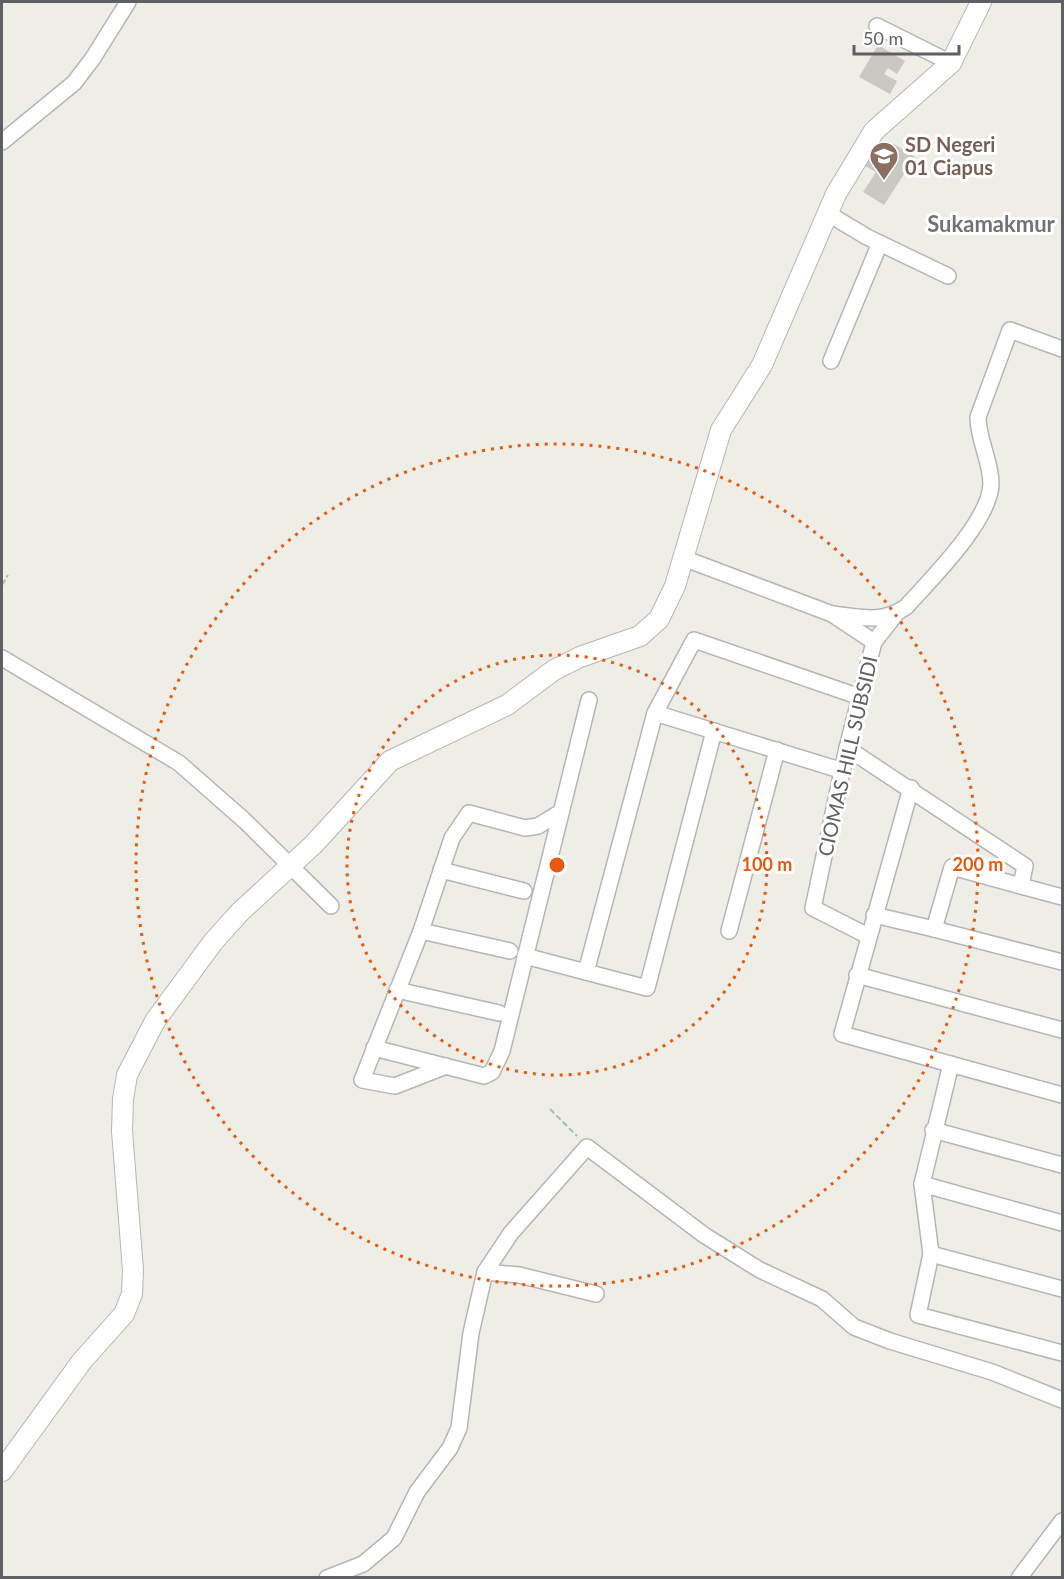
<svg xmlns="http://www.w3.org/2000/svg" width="1064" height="1579" font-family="Lato,sans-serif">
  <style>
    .building { fill: #cac8c2 }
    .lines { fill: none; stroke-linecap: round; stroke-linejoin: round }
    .minor-casing { stroke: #b3b6b9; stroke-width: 18 }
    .tertiary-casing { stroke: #b3b6b9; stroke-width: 22 }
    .path { stroke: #9ec4aa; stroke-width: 2; stroke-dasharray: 6 3; stroke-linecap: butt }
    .minor { stroke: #fff; stroke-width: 15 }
    .tertiary { stroke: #fff; stroke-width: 20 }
    .ring { fill: none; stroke: #e8590c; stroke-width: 3; stroke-dasharray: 3 6 }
    .labels { text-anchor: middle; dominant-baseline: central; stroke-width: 6; stroke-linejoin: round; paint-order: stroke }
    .education-label { font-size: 20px; font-weight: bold; fill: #785e54; stroke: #fff; text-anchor: start }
    .street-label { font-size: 20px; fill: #5d6165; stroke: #fff }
    .quarter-label { font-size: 22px; font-weight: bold; fill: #6f7377; stroke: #fff }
    .centre { fill: #e8590c; stroke: #fff; stroke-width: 3 }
    .ring-label { font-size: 18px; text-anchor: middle; font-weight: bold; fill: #e8590c; stroke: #fff; stroke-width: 6; stroke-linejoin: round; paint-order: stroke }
  </style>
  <rect width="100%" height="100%" fill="#eeede6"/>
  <g class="building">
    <polygon points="878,45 905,61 897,74 888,68 884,74 897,81 890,94 859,77"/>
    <polygon points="894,144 915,157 884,205 863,192 876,172 862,164 872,147 886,156"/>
  </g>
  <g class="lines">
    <g class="minor-casing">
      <g id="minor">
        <polyline points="877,26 951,63"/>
        <polyline points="2,142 74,83 93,58 128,2"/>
        <polyline points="827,213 867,237 948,276"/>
        <polyline points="831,361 880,243"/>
        <polyline points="683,558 832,614 874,642"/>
        <path d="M 832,614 C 861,617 881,624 906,607 C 931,579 990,521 991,484 C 991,461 978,440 978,417 L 1010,330 L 1062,349"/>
        <polyline points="2,658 179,763 245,821 331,906"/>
        <polyline points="655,713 843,771"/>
        <polyline points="847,748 1025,866 1021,886 952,867 934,929 1062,962"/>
        <polyline points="911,788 842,1034 1062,1095"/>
        <polyline points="441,870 524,891"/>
        <polyline points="1021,886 1062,897"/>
        <polyline points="874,915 934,929"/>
        <polyline points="421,931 510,951"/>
        <polyline points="729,931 777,750"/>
        <polyline points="868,936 813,908 847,748 874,642 896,614"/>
        <polyline points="525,956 647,988 714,731"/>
        <polyline points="586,972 655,713 694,640 860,697"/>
        <polyline points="857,975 1062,1030"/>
        <polyline points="397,990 499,1013"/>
        <polyline points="374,1048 484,1076 492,1072 502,1051 589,700"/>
        <polyline points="951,1064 922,1184 931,1254 918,1315 1062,1353"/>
        <polyline points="446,1066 395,1086 362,1080 421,931 452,838 469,813 525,828 538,826 561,812"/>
        <polyline points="933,1130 1062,1165"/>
        <polyline points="922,1184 1062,1223"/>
        <polyline points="931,1254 1062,1289"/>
        <polyline points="485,1272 519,1275 596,1294"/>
        <polyline points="327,1578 363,1564 394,1538 417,1492 450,1448 459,1428 471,1333 485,1272 511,1233 587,1147 704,1235 760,1270 822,1299 854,1327 890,1341 992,1372 1062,1400"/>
        <polyline points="1019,1578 1062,1521"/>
      </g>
    </g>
    <g class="tertiary-casing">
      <polyline id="tertiary" points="2,1471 82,1361 124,1314 132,1294 133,1270 122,1131 123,1099 127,1075 155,1021 213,942 241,911 313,845 390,761 507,705 554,670 580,657 640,636 659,619 675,586 721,430 762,365 836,194 874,131 951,63 981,2"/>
    </g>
    <g class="path">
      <polyline points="2,585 8,575"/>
      <polyline points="550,1109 577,1136"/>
    </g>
    <use href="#minor" class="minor"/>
    <use href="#tertiary" class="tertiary"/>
  </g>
  <g class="ring">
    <circle cx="557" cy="865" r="210"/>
    <circle cx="557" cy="865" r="421"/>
  </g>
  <defs>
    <g id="school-pin" transform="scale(1.5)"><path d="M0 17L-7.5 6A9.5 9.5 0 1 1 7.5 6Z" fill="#8d6e63" stroke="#fff"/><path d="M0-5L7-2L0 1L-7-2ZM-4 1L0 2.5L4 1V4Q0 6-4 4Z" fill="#fff"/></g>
  </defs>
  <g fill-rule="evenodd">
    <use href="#school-pin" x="884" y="156"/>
  </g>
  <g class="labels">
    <g class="education-label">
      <text x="905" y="144">SD Negeri<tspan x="905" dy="23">01 Ciapus</tspan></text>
    </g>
    <g class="street-label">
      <text transform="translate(847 756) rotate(-77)">CIOMAS HILL SUBSIDI</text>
    </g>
    <g class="quarter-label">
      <text x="991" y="223">Sukamakmur</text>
    </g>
  </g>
  <circle cx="557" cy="865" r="9" class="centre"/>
  <g class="ring-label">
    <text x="767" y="871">100 m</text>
    <text x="978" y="871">200 m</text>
  </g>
  <rect width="1064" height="1579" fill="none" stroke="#5d6165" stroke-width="6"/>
  <path d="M854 45v9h105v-9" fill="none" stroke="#5d6165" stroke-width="3"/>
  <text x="863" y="45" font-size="18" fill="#5d6165" stroke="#ffffff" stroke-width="4.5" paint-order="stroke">50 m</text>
</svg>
